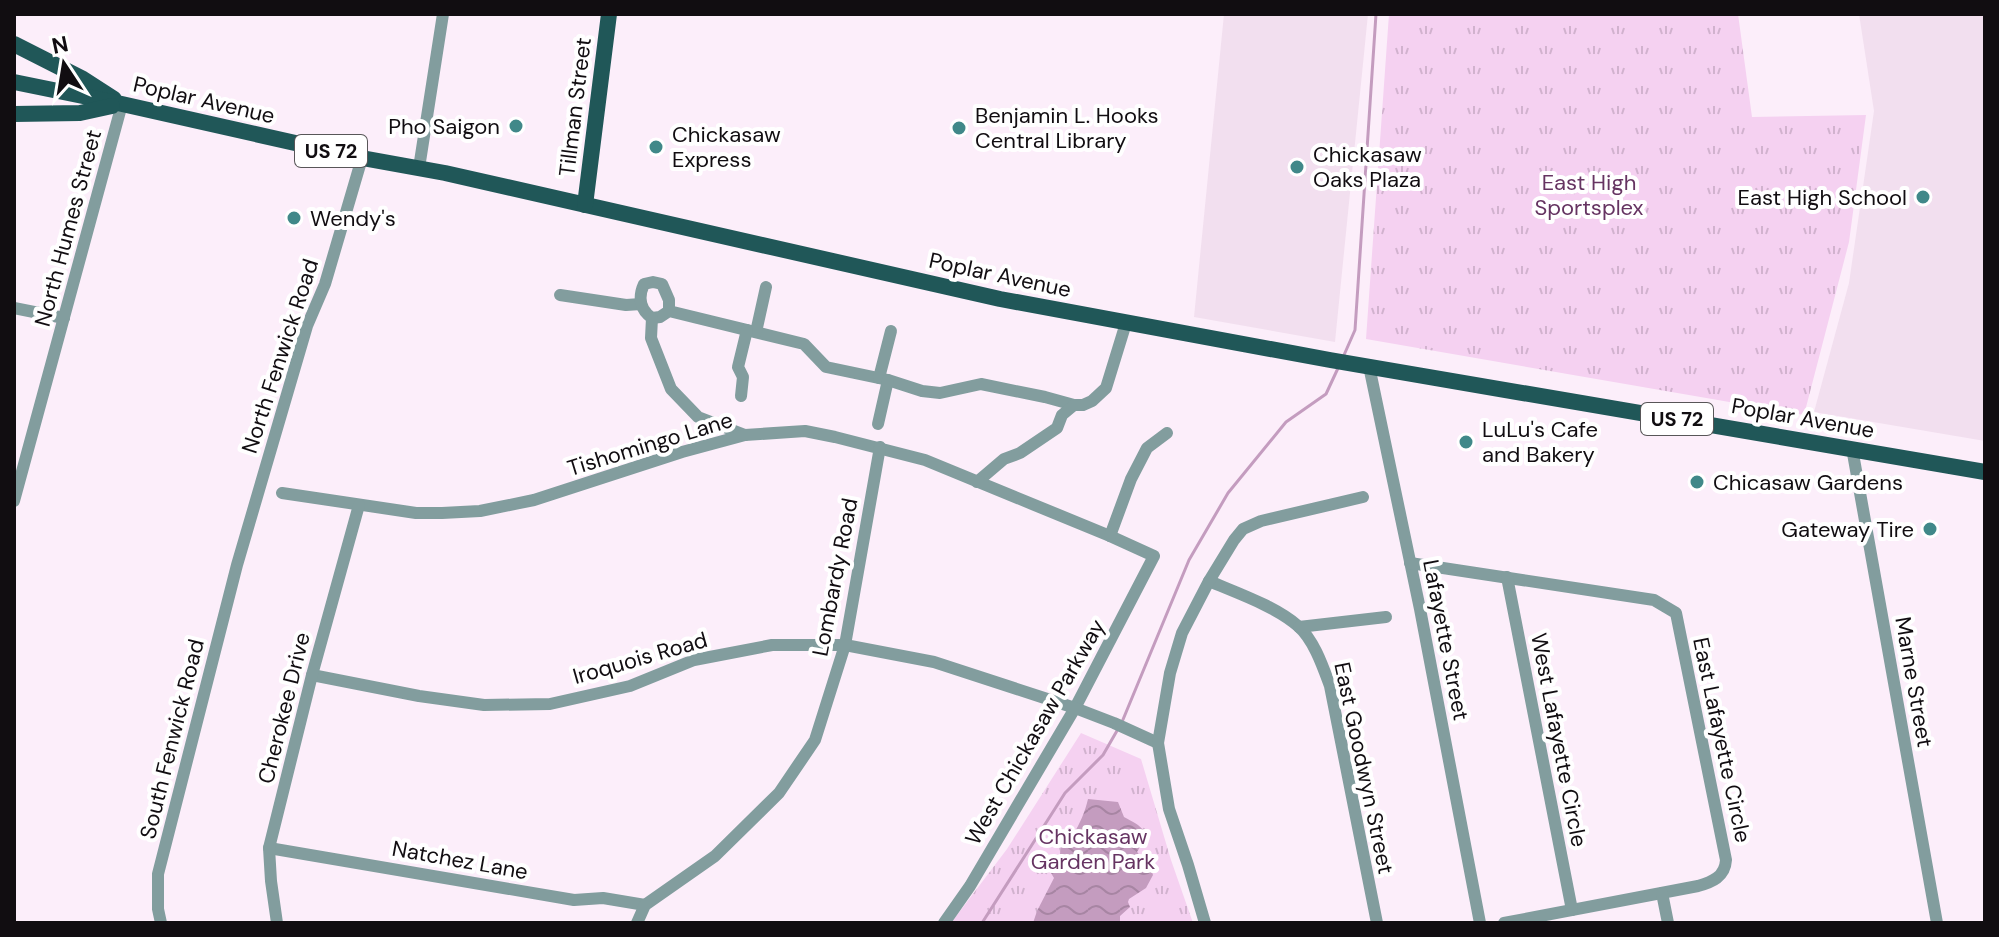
<svg xmlns="http://www.w3.org/2000/svg" width="1999" height="937" font-family="'DM Sans',sans-serif">
  <style>
    .built { fill: #f2dfef }
    .park { fill: url(#park-tufts) }
    .water { fill: url(#water-waves) }
    .lines { fill: none; stroke-linecap: round; stroke-linejoin: round }
    .stream { stroke: #c49cbf; stroke-width: 3 }
    .minor { stroke: #829d9e; stroke-width: 12 }
    .major { stroke: #205758; stroke-width: 16 }
    .poi-dot { fill: #408889; stroke: #fff; stroke-width: 3 }
    .labels { text-anchor: middle; dominant-baseline: central; stroke-width: 8; stroke-linejoin: round; paint-order: stroke }
    .shield { fill: #fff; stroke: #585658; stroke-width: 2 }
    .shield-label { font-size: 20px; font-weight: bold; fill: #110d11 }
    .street-label { font-size: 22px; fill: #110d11; stroke: #fff }
    .poi-label { font-size: 22px; fill: #110d11; stroke: #fff; text-anchor: start }
    .park-label { font-size: 22px; fill: #663462; stroke: #fff }
  </style>
  <defs>
    <pattern id="park-tufts" width="24" height="20" patternUnits="userSpaceOnUse" patternTransform="scale(2)"><rect width="24" height="20" fill="#f5d1f1"/><path d="M3 7l-1-3M5 7V3M7 7l1-3M15 17l-1-3M17 17v-4M19 17l1-3" fill="none" stroke="#d1b2ce"/></pattern>
    <pattern id="water-waves" width="16" height="10" patternUnits="userSpaceOnUse" patternTransform="scale(2)"><rect width="16" height="10" fill="#c49cbf"/><path d="M0 5q4-4 8 0t8 0" fill="none" stroke="#a785a3"/></pattern>
  </defs>
  <rect width="100%" height="100%" fill="#fceefa"/>
  <g class="built">
    <polygon points="1224,14 1368,14 1335,342 1194,317"/>
    <polygon points="1859,14 1985,14 1985,441 1814,412 1849,283 1874,111"/>
  </g>
  <g class="park">
    <polygon points="1389,14 1738,14 1752,117 1866,115 1849,242 1804,415 1366,339"/>
    <polygon points="1081,733 1141,759 1171,860 1193,923 951,923 1007,849"/>
  </g>
  <path class="water" d="M 1088,799 L 1118,802 L 1124,817 C 1142,827 1152,830 1137,852 L 1151,869 L 1153,875 L 1146,888 L 1129,899 L 1128,902 L 1130,907 L 1120,916 L 1120,923 L 1033,923 L 1037,911 L 1054,878 L 1051,873 C 1062,867 1058,856 1062,845 C 1064,841 1067,837 1069,834 L 1073,835 C 1080,823 1085,812 1088,799 Z"/>
  <g class="lines">
    <g class="stream">
      <polyline points="1344,355 1355,330 1376,14"/>
      <polyline points="1122,722 1189,560 1228,493 1286,422 1326,394 1339,366"/>
      <polyline points="982,923 1065,793 1103,755 1118,729"/>
    </g>
    <g class="minor">
      <polyline points="419,168 443,14"/>
      <polyline points="560,295 626,305 641,304"/>
      <polyline points="14,308 64,318"/>
      <path d="M 669,311 L 669,300 L 662,284 L 653,282 L 644,284 C 638,297 640,310 652,318 L 660,317 L 669,311 L 804,344 L 826,367 L 888,380 L 922,391 L 940,393 L 981,384 L 1045,397 L 1074,405"/>
      <polyline points="652,318 651,338 671,389 698,417 745,435"/>
      <polyline points="756,332 766,287"/>
      <polyline points="1369,366 1420,609 1480,923"/>
      <polyline points="879,378 891,331"/>
      <polyline points="741,396 743,377 738,367 747,330"/>
      <polyline points="878,424 888,380"/>
      <polyline points="1852,448 1937,923"/>
      <polyline points="977,482 1004,459 1020,453 1057,428 1062,415 1074,405 1083,405 1092,401 1106,388 1126,323"/>
      <polyline points="282,493 416,513 442,513 480,511 534,500 682,452 745,435 805,431 835,437 925,460 1110,536 1154,556 1075,708 970,886 944,923"/>
      <polyline points="14,501 122,104"/>
      <polyline points="1110,536 1131,479 1147,448 1167,433"/>
      <path d="M 1410,563 L 1654,600 L 1676,613 L 1726,860 C 1725,877 1712,882 1698,886 L 1504,923"/>
      <polyline points="1507,577 1572,910"/>
      <path d="M 1209,581 C 1237,593 1275,606 1298,626 C 1314,640 1323,667 1330,686 L 1377,923"/>
      <polyline points="1299,627 1386,617"/>
      <polyline points="312,675 419,696 484,705 550,704 630,686 694,660 772,645 845,645 934,662 1075,708 1114,723 1158,743"/>
      <polyline points="269,848 574,900 603,898 645,905"/>
      <polyline points="1662,893 1668,923"/>
      <polyline points="161,923 158,909 158,874 237,565 307,326 325,284 362,158"/>
      <polyline points="277,923 271,881 269,848 312,675 359,505"/>
      <polyline points="637,923 645,905 715,856 779,793 815,740 845,645 880,447"/>
      <polyline points="1205,923 1188,865 1169,809 1158,743 1170,673 1182,633 1209,581 1234,540 1243,529 1261,521 1363,497"/>
    </g>
    <g class="major">
      <polyline points="14,44 83,79 114,99"/>
      <polyline points="14,82 122,104 362,158 445,173 1000,299 1330,360 1985,472"/>
      <polyline points="14,114 80,113 112,106"/>
      <polyline points="585,205 609,14"/>
    </g>
  </g>
  <g class="poi-dot">
    <circle cx="516" cy="126" r="8"/>
    <circle cx="959" cy="128" r="8"/>
    <circle cx="656" cy="147" r="8"/>
    <circle cx="1297" cy="167" r="8"/>
    <circle cx="1923" cy="197" r="8"/>
    <circle cx="294" cy="218" r="8"/>
    <circle cx="1466" cy="442" r="8"/>
    <circle cx="1697" cy="482" r="8"/>
    <circle cx="1930" cy="529" r="8"/>
  </g>
  <g class="labels">
    <g class="shield">
      <rect x="295" y="135" width="72" height="32" rx="6"/>
      <rect x="1641" y="403" width="72" height="32" rx="6"/>
    </g>
    <g class="shield-label">
      <text x="331" y="151">US 72</text>
      <text x="1677" y="419">US 72</text>
    </g>
    <g class="street-label">
      <text transform="translate(204 100) rotate(13)">Poplar Avenue</text>
      <text transform="translate(575 107) rotate(-83)">Tillman Street</text>
      <text transform="translate(68 228) rotate(-75)">North Humes Street</text>
      <text transform="translate(1000 275) rotate(12)">Poplar Avenue</text>
      <text transform="translate(280 356) rotate(-72)">North Fenwick Road</text>
      <text transform="translate(1803 418) rotate(10)">Poplar Avenue</text>
      <text transform="translate(650 444) rotate(-17)">Tishomingo Lane</text>
      <text transform="translate(835 577) rotate(-79)">Lombardy Road</text>
      <text transform="translate(1446 640) rotate(79)">Lafayette Street</text>
      <text transform="translate(640 658) rotate(-16)">Iroquois Road</text>
      <text transform="translate(1914 682) rotate(80)">Marne Street</text>
      <text transform="translate(284 708) rotate(-76)">Cherokee Drive</text>
      <text transform="translate(1035 732) rotate(-60)">West Chickasaw Parkway</text>
      <text transform="translate(172 739) rotate(-76)">South Fenwick Road</text>
      <text transform="translate(1559 740) rotate(79)">West Lafayette Circle</text>
      <text transform="translate(1722 740) rotate(78)">East Lafayette Circle</text>
      <text transform="translate(1364 768) rotate(78)">East Goodwyn Street</text>
      <text transform="translate(460 860) rotate(10)">Natchez Lane</text>
    </g>
    <g class="poi-label">
      <text x="975" y="115">Benjamin L. Hooks<tspan x="975" dy="25">Central Library</tspan></text>
      <text x="500" y="126" text-anchor="end">Pho Saigon</text>
      <text x="672" y="134">Chickasaw<tspan x="672" dy="25">Express</tspan></text>
      <text x="1313" y="154">Chickasaw<tspan x="1313" dy="25">Oaks Plaza</tspan></text>
      <text x="1907" y="197" text-anchor="end">East High School</text>
      <text x="310" y="218">Wendy's</text>
      <text x="1482" y="429">LuLu's Cafe<tspan x="1482" dy="25">and Bakery</tspan></text>
      <text x="1713" y="482">Chicasaw Gardens</text>
      <text x="1914" y="529" text-anchor="end">Gateway Tire</text>
    </g>
    <g class="park-label">
      <text x="1589" y="182">East High<tspan x="1589" dy="25">Sportsplex</tspan></text>
      <text x="1093" y="836">Chickasaw<tspan x="1093" dy="25">Garden Park</tspan></text>
    </g>
  </g>
  <rect width="1999" height="937" fill="none" stroke="#110d11" stroke-width="32"/>
  <g transform="translate(64 64) rotate(348)" stroke="#ffffff" stroke-width="6" paint-order="stroke">
  <path d="M0-6L14 30L0 20L-14 30Z" fill="#110d11"/>
  <text y="-12" font-size="22" font-weight="bold" text-anchor="middle" fill="#110d11">N</text>
  </g>
</svg>
